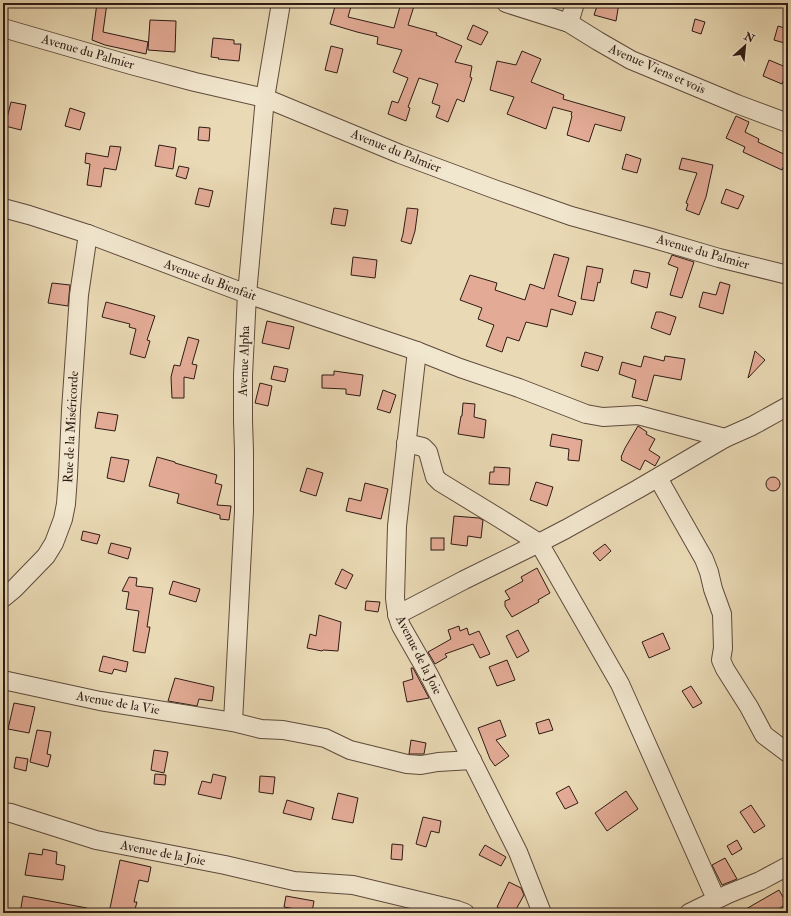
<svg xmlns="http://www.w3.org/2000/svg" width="791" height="916" font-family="'IM FELL Double Pica',serif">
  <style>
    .building { fill: #e3ab96; stroke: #2f1b14 }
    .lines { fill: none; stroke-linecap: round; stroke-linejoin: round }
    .minor-casing { stroke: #5e4a3c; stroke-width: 20 }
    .minor { stroke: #f1e6ce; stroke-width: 18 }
    .labels { text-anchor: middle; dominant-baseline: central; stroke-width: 3; stroke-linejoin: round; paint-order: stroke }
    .street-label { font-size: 13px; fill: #2f1b14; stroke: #f1e6ce }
  </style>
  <rect width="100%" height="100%" fill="#e9d9b4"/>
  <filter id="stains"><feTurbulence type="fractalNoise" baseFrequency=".005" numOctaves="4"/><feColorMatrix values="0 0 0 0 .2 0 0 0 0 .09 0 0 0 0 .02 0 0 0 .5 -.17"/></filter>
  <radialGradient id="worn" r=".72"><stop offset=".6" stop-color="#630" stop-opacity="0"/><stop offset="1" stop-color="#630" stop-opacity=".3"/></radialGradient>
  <g class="building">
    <polygon points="97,3 107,3 103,32 148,42 146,54 105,45 92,40"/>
    <polygon points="336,3 352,3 348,17 394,28 401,3 415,3 408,25 437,33 436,35 462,46 455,62 472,66 470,77 472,78 464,102 457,99 448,122 436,117 440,106 432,103 438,84 419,78 408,107 410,108 406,121 388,114 392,101 398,103 408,78 393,72 402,50 377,44 378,37 357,32 330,24"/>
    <polygon points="598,3 619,3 616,21 594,15"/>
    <polygon points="695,19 705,22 701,34 692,31"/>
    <polygon points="150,20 176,21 175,52 148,50"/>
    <polygon points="473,25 488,32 481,45 467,39"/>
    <polygon points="778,26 788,29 788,44 774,40"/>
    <polygon points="213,38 234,40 234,44 241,44 239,61 218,59 219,58 211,57"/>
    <polygon points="331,46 343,49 337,73 325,70"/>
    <polygon points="522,51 541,59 531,82 564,95 563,99 625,117 621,131 595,124 589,142 567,135 572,116 571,115 572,112 553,107 546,129 507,114 514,97 490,90 497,61 516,65"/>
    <polygon points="769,60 788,68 782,84 763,76"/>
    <polygon points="11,102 26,105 21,130 5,126"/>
    <polygon points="70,108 85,113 80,130 65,126"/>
    <polygon points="736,116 749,122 745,132 759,139 758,142 788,156 782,170 743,152 745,147 726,138"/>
    <polygon points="199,127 210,128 209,141 198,140"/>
    <polygon points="159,145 176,148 173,169 155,166"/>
    <polygon points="110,146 121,147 116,170 104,168 101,187 87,185 90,164 85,163 86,153 108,157"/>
    <polygon points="626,154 641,159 637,173 622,169"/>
    <polygon points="682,158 713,165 706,197 699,215 686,210 688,204 686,203 697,173 679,169"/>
    <polygon points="179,166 189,168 186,179 176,176"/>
    <polygon points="199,188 213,191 209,207 195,204"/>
    <polygon points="726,189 744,196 738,209 721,203"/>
    <polygon points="334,208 348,210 345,226 331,224"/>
    <polygon points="407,208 418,209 415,231 411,244 401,241 403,234"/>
    <polygon points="554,254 569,258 558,296 576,302 572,315 551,309 547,327 526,322 519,341 507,337 502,352 486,346 494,325 478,319 482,308 460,300 470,275 497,283 495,290 525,300 530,284 544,289"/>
    <polygon points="672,255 694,262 682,298 670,295 678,268 668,264"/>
    <polygon points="353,257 377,260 375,278 351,275"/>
    <polygon points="587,266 603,269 600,283 598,282 594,301 581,299"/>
    <polygon points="634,270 650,273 647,288 631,283"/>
    <polygon points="720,282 730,285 723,314 699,307 703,292 716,295"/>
    <polygon points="52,283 70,285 68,306 48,303"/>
    <polygon points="106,302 125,307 155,316 147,340 150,341 145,358 130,354 136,329 129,327 130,324 102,317"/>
    <polygon points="656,312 661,312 676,317 670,335 651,328"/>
    <polygon points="267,321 294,327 289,349 262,343"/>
    <polygon points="188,337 199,340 192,364 197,365 194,379 184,377 184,398 172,398 171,377 174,365 180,366"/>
    <polygon points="755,351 765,360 748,378"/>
    <polygon points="585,352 603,357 598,371 581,366"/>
    <polygon points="644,356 664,361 665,356 685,359 681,380 654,375 647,401 632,397 636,380 619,374 622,362 641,367"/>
    <polygon points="274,366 288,369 285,382 271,379"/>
    <polygon points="334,371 363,375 360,396 346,394 346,389 322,388 322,375 334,375"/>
    <polygon points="260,383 272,386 268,406 255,403"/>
    <polygon points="383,390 396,395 390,413 377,409"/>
    <polygon points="463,403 475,404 474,417 486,420 484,438 458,434 461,416 462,416"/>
    <polygon points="98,412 118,415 115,431 95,428"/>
    <polygon points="638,426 647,432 646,434 655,439 649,450 660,457 655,466 645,460 640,470 621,460 622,458 621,457 625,448"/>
    <polygon points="552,434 582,440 579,461 568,460 569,449 550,446"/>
    <polygon points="111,457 129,460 124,482 107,478"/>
    <polygon points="157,457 175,462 175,463 217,475 215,483 222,485 217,505 231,506 229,520 220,519 220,515 177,503 179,494 149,486"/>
    <polygon points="494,467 510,468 509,485 489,484 490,472 494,472"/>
    <polygon points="307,468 323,473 316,496 300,491"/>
    <circle cx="773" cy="484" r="7"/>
    <polygon points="536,482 553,487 547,506 530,500"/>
    <polygon points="365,483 388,489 381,519 346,511 349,498 361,501"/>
    <polygon points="454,516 479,518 483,520 481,538 468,536 467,546 451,544"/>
    <polygon points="83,531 100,535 97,544 81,540"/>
    <rect x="431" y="538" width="13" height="12"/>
    <polygon points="111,543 131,548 128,559 108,553"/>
    <polygon points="605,544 611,551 600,561 593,553"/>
    <polygon points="537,568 550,593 538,600 539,602 512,617 505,606 505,601 510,599 505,591 523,581 521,577"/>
    <polygon points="342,569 353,575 346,589 335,584"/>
    <polygon points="129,577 137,578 136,586 153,588 147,627 150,627 145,653 133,651 139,611 126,609 129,592 122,591"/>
    <polygon points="173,581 200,589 196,602 169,594"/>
    <polygon points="366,601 380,602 378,612 365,610"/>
    <polygon points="319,615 341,622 338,651 323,650 322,651 307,648 310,634 316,636"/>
    <polygon points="459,626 460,631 467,628 469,635 479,631 490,654 480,658 473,644 445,654 447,657 435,664 428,652 451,639 448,630"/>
    <polygon points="518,630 529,651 517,658 506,636"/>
    <polygon points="663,633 670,649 649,658 642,642"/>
    <polygon points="103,656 128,662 126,672 114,669 112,674 99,671"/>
    <polygon points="507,660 515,680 497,686 489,667"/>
    <polygon points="411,668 413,668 429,698 407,702 403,682 413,679"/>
    <polygon points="175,678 214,687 212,701 199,699 197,706 168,701"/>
    <polygon points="691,686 702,703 693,708 682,691"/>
    <polygon points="14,703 35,707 29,733 8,729"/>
    <polygon points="549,719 553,730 539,734 536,723"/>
    <polygon points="500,720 506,736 496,740 509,756 495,766 490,759 478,728"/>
    <polygon points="37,730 51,732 47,754 51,755 48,767 30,762"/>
    <polygon points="411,740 426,743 424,754 409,754"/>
    <polygon points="154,750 168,752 164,773 151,770"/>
    <polygon points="16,757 28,759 26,771 14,768"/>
    <polygon points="155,774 166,775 165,785 154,784"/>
    <polygon points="213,774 226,777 221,799 198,794 202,781 211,783"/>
    <polygon points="260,776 275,777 273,794 259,792"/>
    <polygon points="569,786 578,803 565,809 556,793"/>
    <polygon points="626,791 638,809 607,831 595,813"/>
    <polygon points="338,793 358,798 353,823 332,819"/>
    <polygon points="287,800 314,808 311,820 283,813"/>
    <polygon points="751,805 765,826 754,833 740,812"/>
    <polygon points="423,817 441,821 439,833 431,831 426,847 416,844"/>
    <polygon points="737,840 742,849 732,855 727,846"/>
    <polygon points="392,844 403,845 402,860 391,859"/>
    <polygon points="485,845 506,857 501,866 479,855"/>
    <polygon points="43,849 57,852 56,864 65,866 63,880 25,875 29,853 42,855"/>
    <polygon points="725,858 737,879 722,885 712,865"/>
    <polygon points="120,860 151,867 148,882 139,880 134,902 137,902 134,913 109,913"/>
    <polygon points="509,882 521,888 524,895 514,913 508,913 497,907"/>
    <polygon points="779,890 787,904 771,913 739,913"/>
    <polygon points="23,896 87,908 86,913 20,913"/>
    <polygon points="286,896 314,901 312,912 284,907"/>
  </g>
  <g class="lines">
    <g class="minor-casing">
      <g id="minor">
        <polyline points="506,3 569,23 598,41 631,60 737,104 788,123"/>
        <polyline points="569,23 575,3"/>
        <polyline points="3,28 131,65 195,82 265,98 400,154 494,189 571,216 651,238 719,258 788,275"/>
        <polyline points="3,208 29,215 88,234 247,294 417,351 460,368 519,388 586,414 603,417 638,415 725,438"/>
        <path d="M 417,351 L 397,526 L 395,598 C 396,608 397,617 401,626 L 429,675 L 518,852 L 542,913"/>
        <polyline points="406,443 423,447 428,452 435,477 440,482 499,518 539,543 620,684 716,899"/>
        <polyline points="658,478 704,559 709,572 713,589 722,614 723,648 721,660 725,669 749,707 764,735 788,753"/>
        <polyline points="3,598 14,589 46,556 54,543 63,519 66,504 68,476 71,410 79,295 88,234"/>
        <polyline points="397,615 464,580 539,543 566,529 638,489 725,438 752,426 788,406"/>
        <polyline points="3,680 100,701 233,722 261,729 283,730 325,738 350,750 407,764 421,765 438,762 472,760"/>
        <polyline points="233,722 244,511 244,451 243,421 243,375 247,294 265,98 281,3"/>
        <polyline points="3,812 11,813 96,840 225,865 294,881 353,885 457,910 465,913"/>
        <polyline points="689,913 728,894 760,881 788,866"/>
      </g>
    </g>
    <use href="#minor" class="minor"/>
  </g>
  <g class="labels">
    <g class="street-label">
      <text transform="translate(88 52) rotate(16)">Avenue du Palmier</text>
      <text transform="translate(657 69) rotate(24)">Avenue Viens et vois</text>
      <text transform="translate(396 151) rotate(22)">Avenue du Palmier</text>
      <text transform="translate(703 252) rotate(16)">Avenue du Palmier</text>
      <text transform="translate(210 280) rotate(20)">Avenue du Bienfait</text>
      <text transform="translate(244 361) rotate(-88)">Avenue Alpha</text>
      <text transform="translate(71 427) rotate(-87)">Rue de la Miséricorde</text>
      <text transform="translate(419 655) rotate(63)">Avenue de la Joie</text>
      <text transform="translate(118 703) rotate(10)">Avenue de la Vie</text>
      <text transform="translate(163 853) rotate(11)">Avenue de la Joie</text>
    </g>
  </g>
  <rect width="791" height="916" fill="none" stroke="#e9d9b4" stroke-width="16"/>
  <rect x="4" y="4" width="783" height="908" fill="none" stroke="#2f1b14" stroke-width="2"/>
  <rect x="8" y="8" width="775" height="900" fill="none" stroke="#2f1b14"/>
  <g transform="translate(745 46) rotate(27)" stroke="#f1e6ce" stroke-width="3" paint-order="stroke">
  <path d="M0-3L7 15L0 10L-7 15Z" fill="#2f1b14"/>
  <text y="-6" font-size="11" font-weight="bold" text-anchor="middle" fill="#2f1b14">N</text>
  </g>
  <rect width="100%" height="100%" filter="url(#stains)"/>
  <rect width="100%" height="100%" fill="url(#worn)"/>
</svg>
